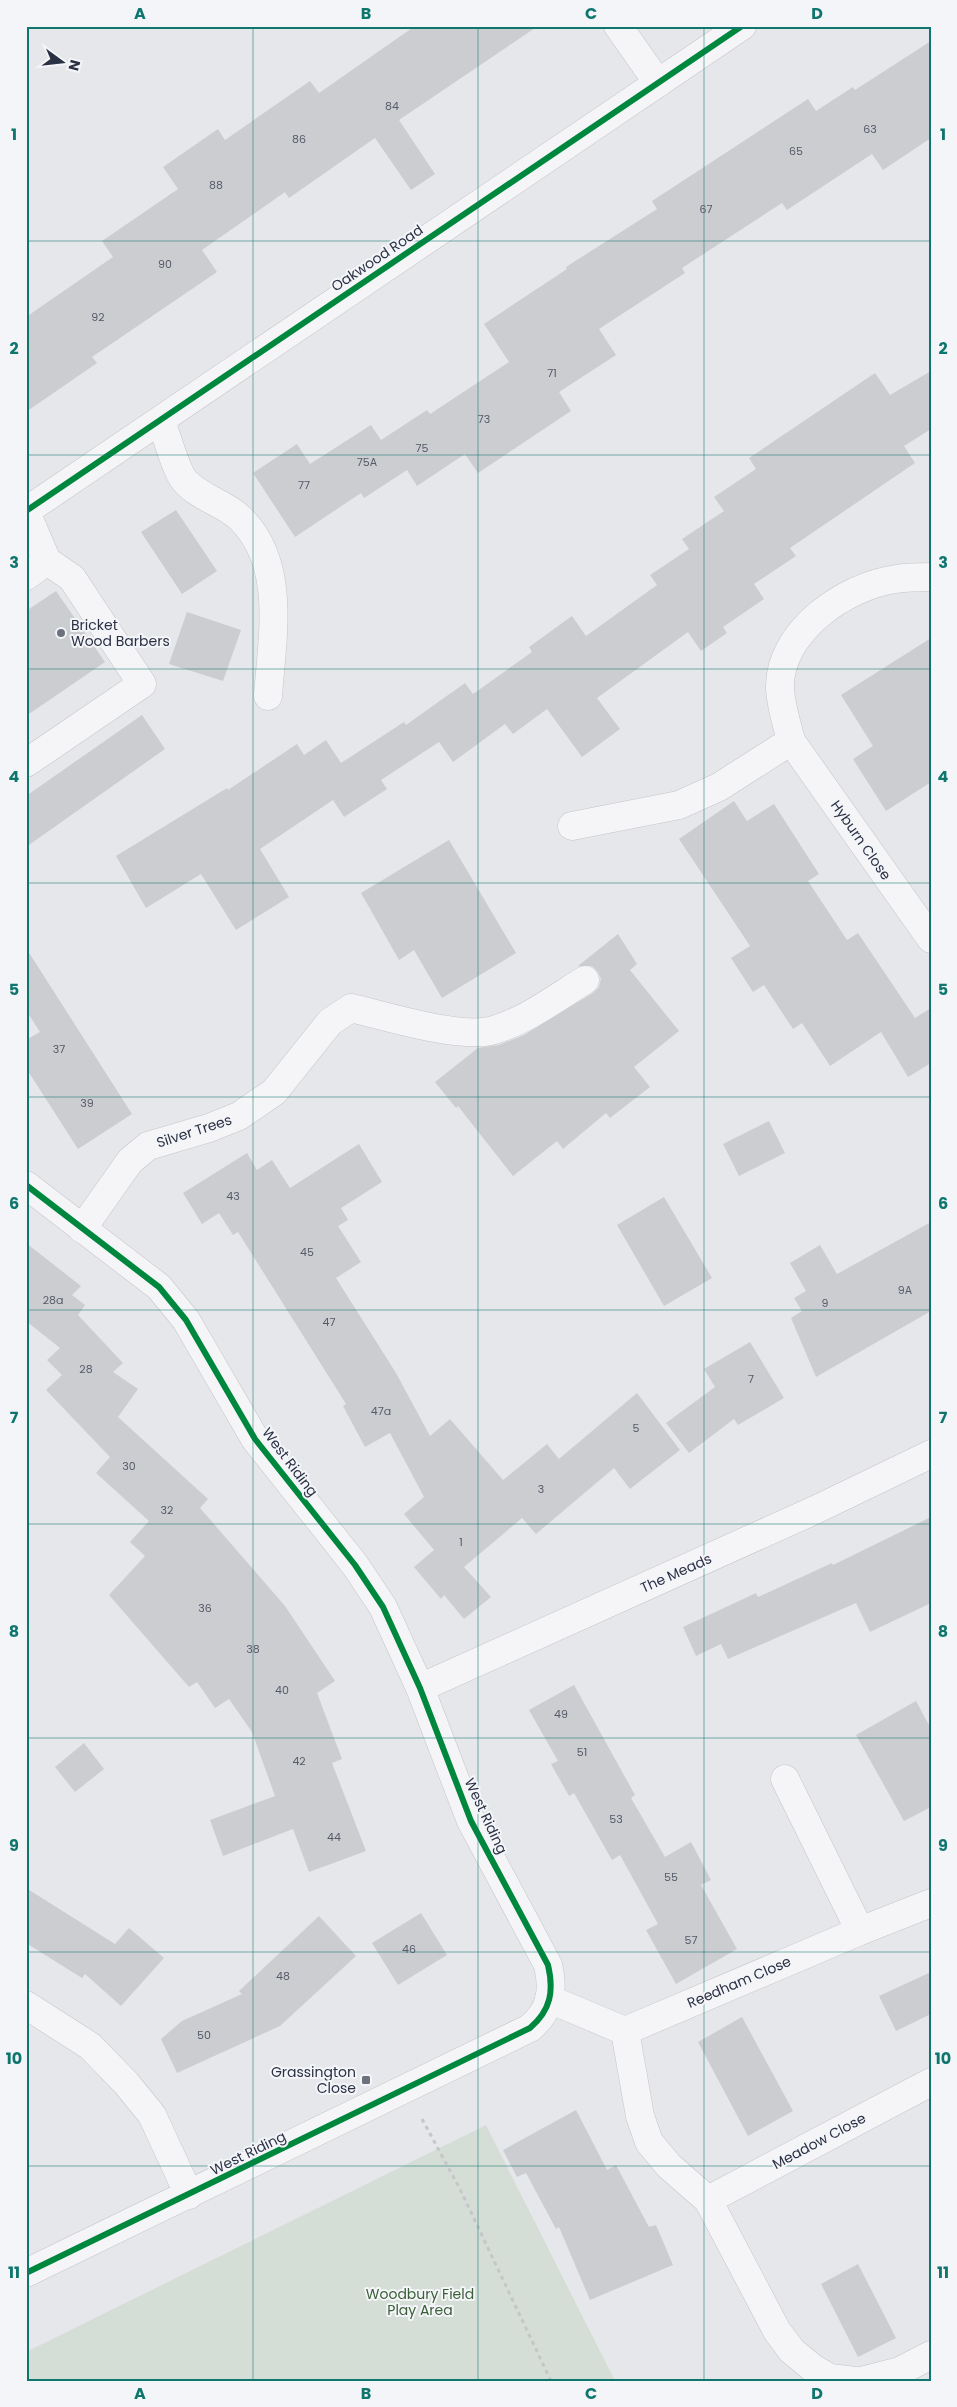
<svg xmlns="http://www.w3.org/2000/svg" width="957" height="2407" font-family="Poppins,sans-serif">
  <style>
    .green { fill: #d5ded6 }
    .building { fill: #cccdd1 }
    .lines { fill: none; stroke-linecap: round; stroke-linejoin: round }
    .minor-casing { stroke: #c4c5c8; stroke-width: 29 }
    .path { stroke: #c5c5ca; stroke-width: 3; stroke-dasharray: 4 4; stroke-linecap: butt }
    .minor { stroke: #f5f5f7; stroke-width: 28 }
    .cycleway-casing { stroke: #f4f5f9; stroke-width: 9 }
    .cycleway { stroke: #00873e; stroke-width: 6 }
    .grid { fill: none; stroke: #0f766e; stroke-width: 1; stroke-opacity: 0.55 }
    .poi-dot { fill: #6c717e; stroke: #f4f5f9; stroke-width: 2 }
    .labels { text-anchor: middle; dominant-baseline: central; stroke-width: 4; stroke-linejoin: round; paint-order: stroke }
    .number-label { font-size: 11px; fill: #555a69 }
    .street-label { font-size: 14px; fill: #2b3144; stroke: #f4f5f9 }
    .poi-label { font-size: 14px; fill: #2b3144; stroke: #f4f5f9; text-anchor: start }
    .park-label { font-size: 14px; fill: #3b6039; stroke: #f4f5f9 }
    .neatline { fill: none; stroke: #0f766e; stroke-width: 2 }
    .grid-label { font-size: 16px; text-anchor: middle; font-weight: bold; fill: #0f766e }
  </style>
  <rect width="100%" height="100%" fill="#e6e7ea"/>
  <polygon class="green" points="486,2125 615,2381 26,2381 26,2352"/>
  <g class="building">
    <polygon points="415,26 538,26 399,120 435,174 411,190 375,138 289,198 285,192 202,250 217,272 92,357 97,363 26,412 26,317 113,257 102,241 178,189 163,167 218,129 225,140 310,81 319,93"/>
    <polygon points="931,41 931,138 883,170 872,154 787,210 782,203 682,268 685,273 599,329 616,355 559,392 571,411 478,473 465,454 417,486 407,470 364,498 361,493 295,537 253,473 297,444 310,464 371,425 381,440 427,410 430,414 509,362 484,324 567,269 566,267 657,209 652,201 808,99 816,111 853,87 855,90"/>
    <polygon points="931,371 931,429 904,446 915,463 790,548 796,556 754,584 764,599 723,627 727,633 701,651 688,632 597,698 620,729 582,757 547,709 513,734 505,724 453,762 439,742 381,780 387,789 344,817 333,800 260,849 289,897 236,930 201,874 146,908 116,856 227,788 228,790 297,744 304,755 326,740 341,763 404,722 406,725 465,683 473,694 532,652 529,647 572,616 586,636 657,585 650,575 689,549 682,539 724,511 714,497 756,469 749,458 875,373 890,395"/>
    <polygon points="176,510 217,571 182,594 141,532"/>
    <polygon points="56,591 105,662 26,716 26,611"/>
    <polygon points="187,612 241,630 223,681 169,664"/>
    <polygon points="931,638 931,782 886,811 853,759 873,746 841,695"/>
    <polygon points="142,715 165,749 26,847 26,796"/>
    <polygon points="734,801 747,821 774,804 819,874 808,881 847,940 858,933 915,1018 931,1008 931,1063 908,1077 881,1032 830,1066 802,1023 793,1029 764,985 753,992 731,958 750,946 679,839"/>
    <polygon points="449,840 516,953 442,998 414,950 399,960 361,893"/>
    <polygon points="618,934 637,964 630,970 679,1031 634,1067 650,1087 610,1118 606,1113 563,1149 557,1141 513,1176 458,1106 456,1108 435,1082 478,1048 499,1045 524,1035 593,993 599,987 601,979 598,972 592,966 578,966"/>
    <polygon points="26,948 132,1114 78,1149 26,1068 26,1040 40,1032 26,1010"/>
    <polygon points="769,1121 785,1153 739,1176 723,1144"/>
    <polygon points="359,1144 382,1182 341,1208 348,1220 338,1226 361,1262 336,1278 396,1373 430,1436 450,1419 503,1480 547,1444 559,1459 637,1393 680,1450 630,1489 614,1468 536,1534 522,1518 464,1567 491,1597 464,1619 444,1595 441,1599 414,1567 434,1550 404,1514 424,1497 390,1433 365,1447 343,1406 346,1404 238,1232 233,1235 219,1213 202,1224 183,1193 247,1153 257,1170 272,1160 290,1188"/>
    <polygon points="664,1197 712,1278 664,1306 617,1225"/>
    <polygon points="931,1222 931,1311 816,1377 791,1318 802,1311 794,1298 806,1291 790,1263 820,1245 837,1274"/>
    <polygon points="26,1243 81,1286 72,1295 85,1305 78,1315 123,1363 113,1372 138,1389 118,1417 208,1499 200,1508 285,1606 335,1681 317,1693 342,1759 332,1763 366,1851 309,1872 293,1829 223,1856 210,1820 275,1796 252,1732 229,1699 215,1708 197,1682 189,1687 109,1595 145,1556 130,1542 149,1521 96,1473 110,1457 46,1390 62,1375 47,1360 60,1348 26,1321"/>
    <polygon points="750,1342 784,1398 738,1425 734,1419 689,1453 666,1423 715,1387 704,1369"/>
    <polygon points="931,1517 931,1603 870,1632 856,1603 728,1659 721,1644 696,1656 683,1627 756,1593 758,1597 832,1563 833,1565"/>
    <polygon points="574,1685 635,1795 631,1798 665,1857 691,1842 711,1880 701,1885 737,1949 676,1984 646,1930 658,1924 620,1855 612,1860 574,1793 569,1796 551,1764 558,1761 529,1710"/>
    <polygon points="916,1701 931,1729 931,1807 904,1821 856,1735"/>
    <polygon points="84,1743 104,1769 75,1792 55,1767"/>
    <polygon points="26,1888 115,1944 129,1928 164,1958 121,2006 85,1974 82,1978 26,1943"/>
    <polygon points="421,1913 447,1955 398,1985 372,1943"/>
    <polygon points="319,1916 356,1956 280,2026 177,2073 161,2039 182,2021 242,1994 239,1991"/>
    <polygon points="931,1972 931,2014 896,2031 879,1996"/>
    <polygon points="742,2017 793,2111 748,2136 698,2042"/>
    <polygon points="576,2110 607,2170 616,2165 649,2227 656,2225 673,2265 590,2300 559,2227 556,2229 526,2173 517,2177 503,2150"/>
    <polygon points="858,2264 896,2338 858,2357 821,2284"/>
  </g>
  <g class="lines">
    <g class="minor-casing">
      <g id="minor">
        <polyline points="618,26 658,83"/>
        <path d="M 161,421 C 166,434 176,470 184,480 C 199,498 225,503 241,519 C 287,565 272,638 268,696"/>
        <polyline points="26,511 742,26"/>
        <polyline points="26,512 47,561 26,576"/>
        <polyline points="26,763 142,684 72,578 47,561"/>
        <polyline points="572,826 679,805 719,787 791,741"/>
        <path d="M 931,939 L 791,741 C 787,724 781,707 780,689 C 778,632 845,586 896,579 C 908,577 919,577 931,577"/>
        <path d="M 26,1185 L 159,1287 L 186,1320 L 255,1439 L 355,1565 L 383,1607 L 420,1688 L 471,1821 L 548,1965 C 554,1991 551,2010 530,2028 L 26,2273"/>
        <path d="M 82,1229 L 130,1161 L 148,1146 L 209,1128 L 239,1116 L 274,1092 L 330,1022 L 351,1008 C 386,1016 461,1040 494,1030 C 527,1020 556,998 585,980"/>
        <polyline points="420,1688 815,1510 931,1454"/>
        <polyline points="785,1779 860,1931"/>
        <polyline points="549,1999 625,2031 860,1931 931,1903"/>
        <polyline points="26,2005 90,2046 126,2083 152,2115 189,2195"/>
        <polyline points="625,2031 640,2116 649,2142 669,2166 708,2200 777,2331 792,2351 814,2369 830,2378 855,2381"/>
        <polyline points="708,2200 931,2082"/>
        <polyline points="861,2381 900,2371 931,2355"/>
      </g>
    </g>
    <polyline class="path" points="422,2119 460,2189 551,2381"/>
    <use href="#minor" class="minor"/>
    <g class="cycleway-casing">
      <g id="cycleway">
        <polyline points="26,511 742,26"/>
        <path d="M 26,1185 L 159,1287 L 186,1320 L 255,1439 L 355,1565 L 383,1607 L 420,1688 L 471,1821 L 548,1965 C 554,1991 551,2010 530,2028 L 26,2273"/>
      </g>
    </g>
    <use href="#cycleway" class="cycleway"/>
  </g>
  <path class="grid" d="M 253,26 L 253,2381M 478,26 L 478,2381M 704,26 L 704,2381M 26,241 L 931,241M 26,455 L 931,455M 26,669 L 931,669M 26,883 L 931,883M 26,1097 L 931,1097M 26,1310 L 931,1310M 26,1524 L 931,1524M 26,1738 L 931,1738M 26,1952 L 931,1952M 26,2166 L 931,2166"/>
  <g class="poi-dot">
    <circle cx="61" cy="633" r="5"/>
    <rect x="361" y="2075" width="10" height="10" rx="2.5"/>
  </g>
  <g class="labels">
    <g class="number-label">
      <text x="392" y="106">84</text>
      <text x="870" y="129">63</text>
      <text x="299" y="139">86</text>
      <text x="796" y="151">65</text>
      <text x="216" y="185">88</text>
      <text x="706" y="209">67</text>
      <text x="165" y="264">90</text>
      <text x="98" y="317">92</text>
      <text x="552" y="373">71</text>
      <text x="484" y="419">73</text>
      <text x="422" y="448">75</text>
      <text x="367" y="462">75A</text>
      <text x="304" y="485">77</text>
      <text x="59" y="1049">37</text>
      <text x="87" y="1103">39</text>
      <text x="233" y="1196">43</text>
      <text x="307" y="1252">45</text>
      <text x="905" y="1290">9A</text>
      <text x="53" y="1300">28a</text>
      <text x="825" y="1303">9</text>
      <text x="329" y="1322">47</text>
      <text x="86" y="1369">28</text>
      <text x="751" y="1379">7</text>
      <text x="381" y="1411">47a</text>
      <text x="636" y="1428">5</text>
      <text x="129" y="1466">30</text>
      <text x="541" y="1489">3</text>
      <text x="167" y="1510">32</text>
      <text x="461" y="1542">1</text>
      <text x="205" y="1608">36</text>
      <text x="253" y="1649">38</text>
      <text x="282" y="1690">40</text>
      <text x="561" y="1714">49</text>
      <text x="582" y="1752">51</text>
      <text x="299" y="1761">42</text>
      <text x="616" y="1819">53</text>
      <text x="334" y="1837">44</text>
      <text x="671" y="1877">55</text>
      <text x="691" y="1940">57</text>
      <text x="409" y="1949">46</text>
      <text x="283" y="1976">48</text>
      <text x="204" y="2035">50</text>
    </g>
    <g class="street-label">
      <text transform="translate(377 258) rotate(-34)">Oakwood Road</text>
      <text transform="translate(861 840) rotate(55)">Hyburn Close</text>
      <text transform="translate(194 1131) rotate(-18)">Silver Trees</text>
      <text transform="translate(290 1462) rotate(53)">West Riding</text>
      <text transform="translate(676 1573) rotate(-24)">The Meads</text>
      <text transform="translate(486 1816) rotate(65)">West Riding</text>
      <text transform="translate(739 1982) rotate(-23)">Reedham Close</text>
      <text transform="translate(819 2141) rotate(-28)">Meadow Close</text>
      <text transform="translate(248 2153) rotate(-26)">West Riding</text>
    </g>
    <g class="poi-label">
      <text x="71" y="625">Bricket<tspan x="71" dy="16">Wood Barbers</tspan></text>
      <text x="356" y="2072" text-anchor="end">Grassington<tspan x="356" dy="16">Close</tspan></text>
    </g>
    <g class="park-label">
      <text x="420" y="2294">Woodbury Field<tspan x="420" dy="16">Play Area</tspan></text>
    </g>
  </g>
  <rect width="957" height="2407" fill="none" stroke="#f4f5f9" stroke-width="55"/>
  <g transform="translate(62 62) rotate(105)" stroke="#f4f5f9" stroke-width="4" paint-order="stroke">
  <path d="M0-4L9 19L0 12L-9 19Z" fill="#2b3144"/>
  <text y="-8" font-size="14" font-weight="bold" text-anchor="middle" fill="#2b3144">N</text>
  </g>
  <rect x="28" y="28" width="902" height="2352" class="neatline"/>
  <g class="grid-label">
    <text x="140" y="19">A</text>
    <text x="366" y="19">B</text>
    <text x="591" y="19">C</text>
    <text x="817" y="19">D</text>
    <text x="14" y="140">1</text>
    <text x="943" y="140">1</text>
    <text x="14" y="354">2</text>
    <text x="943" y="354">2</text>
    <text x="14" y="568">3</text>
    <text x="943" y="568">3</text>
    <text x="14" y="782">4</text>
    <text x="943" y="782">4</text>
    <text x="14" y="995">5</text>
    <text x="943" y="995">5</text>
    <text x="14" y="1209">6</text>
    <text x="943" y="1209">6</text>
    <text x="14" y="1423">7</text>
    <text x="943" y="1423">7</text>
    <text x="14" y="1637">8</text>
    <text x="943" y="1637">8</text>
    <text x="14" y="1851">9</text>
    <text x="943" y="1851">9</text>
    <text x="14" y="2064">10</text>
    <text x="943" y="2064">10</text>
    <text x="14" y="2278">11</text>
    <text x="943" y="2278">11</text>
    <text x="140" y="2399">A</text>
    <text x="366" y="2399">B</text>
    <text x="591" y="2399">C</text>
    <text x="817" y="2399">D</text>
  </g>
</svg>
